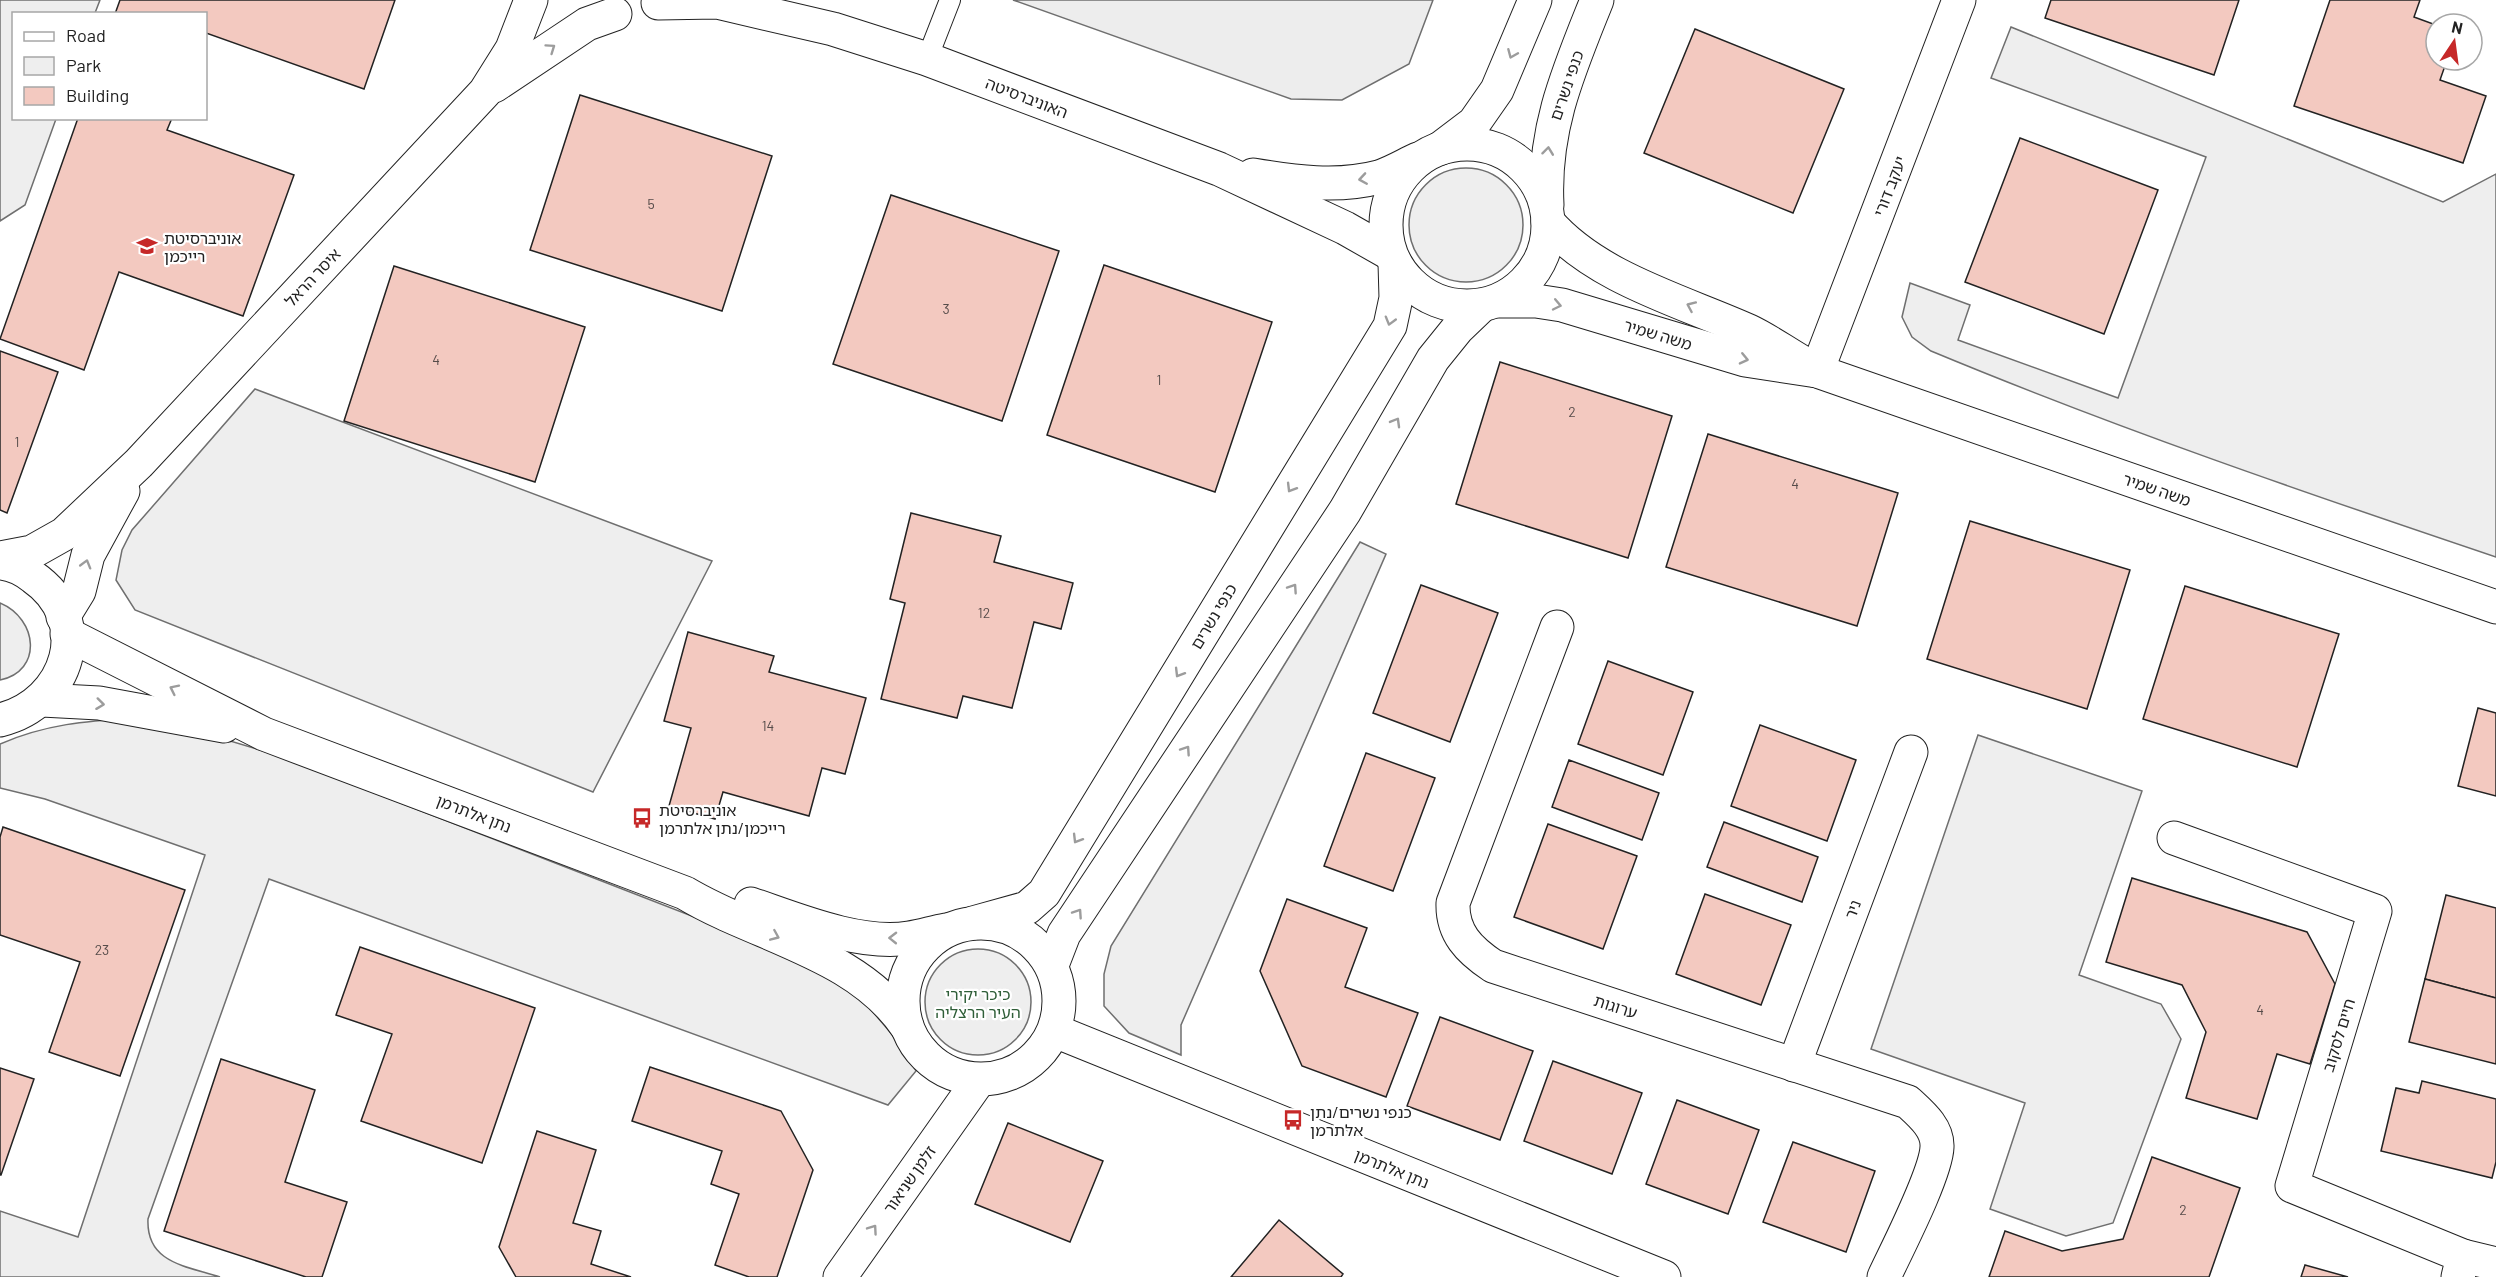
<svg xmlns="http://www.w3.org/2000/svg" width="2496" height="1277" viewBox="0 0 2496 1277" font-family="Barlow,'Noto Sans Hebrew',sans-serif">
<style>
.green{fill:#eee;stroke:#6f6f6f;stroke-width:1.5}
.parking{fill:#ededed;stroke:#6f6f6f;stroke-width:1.5}
.building{fill:#f3c9c0;stroke:#222;stroke-width:1.5}
.lines{fill:none;stroke-linecap:round;stroke-linejoin:round}
.service-casing{stroke:#222;stroke-width:22}
.minor-casing{stroke:#222;stroke-width:35}
.tertiary-casing{stroke:#222;stroke-width:35}
.service{stroke:#fff;stroke-width:20}
.minor{stroke:#fff;stroke-width:33}
.tertiary{stroke:#fff;stroke-width:33}
.oneway{stroke:#9c9c9c}
.labels{text-anchor:middle;dominant-baseline:central;stroke-width:4.5;stroke-linejoin:round;paint-order:stroke}
.number-label{font-size:14px;fill:#564c4a}
.street-label{font-size:16px;fill:#222;stroke:#fff}
.poi-label{font-size:16px;fill:#222;stroke:#fff;text-anchor:start}
.park-label{font-size:16px;fill:#2f5e38;stroke:#fff}
</style>
<rect width="100%" height="100%" fill="#fff"/>
<!-- green -->
<g class="green">
<path d="M0,0H100L95,13L14,14V118L56,119L25,205L0,221Z"/>
<path d="M2011,27L2443,202L2496,174V557C2306,493 2116,428 1931,351L1912,337L1902,317L1910,283L1970,305L1958,340L2118,398L2206,157L1991,78Z"/>
<circle cx="1466" cy="225" r="57"/>
<path d="M255,389L712,561L593,792L135,610L116,580L122,550L132,530Z"/>
<path d="M1360,542L1386,554L1181,1025V1055L1129,1033L1104,1006V974L1111,946Z"/>
<path d="M0,603C38,619 43,671 0,680Z"/>
<path d="M135,718L197,731L277,755L764,944L855,991L902,1046L916,1071L888,1105L269,879L148,1219C146,1263 186,1266 220,1277H0V1211L78,1237L205,855L45,799L0,788V744C46,724 86,721 135,718Z"/>
<path d="M1978,735L2142,791L2079,975L2161,1004L2181,1039L2113,1223L2066,1236L1990,1209L2025,1103L1871,1049Z"/>
<circle cx="978" cy="1002" r="53"/>
</g>
<!-- parking -->
<path class="parking" d="M1013,0H1433L1409,64L1342,100L1291,99Z"/>
<!-- building -->
<g class="building">
<path d="M120,0H395L364,89L206,33V14H115Z"/>
<path d="M2051,0H2239L2214,75L2045,18Z"/>
<path d="M2330,0H2420L2414,17L2436,25V60H2447L2440,80L2486,96L2463,163L2294,106Z"/>
<path d="M1695,29L1844,89L1793,213L1644,153Z"/>
<path d="M580,95L772,156L722,311L530,250Z"/>
<path d="M78,118H172L167,130L294,175L243,316L119,272L84,370L0,339Z"/>
<path d="M2020,138L2158,190L2104,334L1965,282Z"/>
<path d="M891,195L1059,251L1002,421L833,364Z"/>
<path d="M1104,265L1272,322L1215,492L1047,435Z"/>
<path d="M394,266L585,327L535,482L344,421Z"/>
<path d="M0,351L58,372L7,513L0,510Z"/>
<path d="M1500,362L1672,416L1628,558L1456,504Z"/>
<path d="M1708,434L1898,493L1857,626L1666,567Z"/>
<path d="M911,513L1001,536L994,562L1073,583L1061,629L1034,622L1012,708L963,696L957,718L881,699L905,603L890,599Z"/>
<path d="M1970,521L2130,570L2087,709L1927,659Z"/>
<path d="M1421,585L1498,613L1450,742L1373,713Z"/>
<path d="M2185,586L2339,634L2297,767L2143,719Z"/>
<path d="M688,632L774,656L769,672L866,698L845,774L822,768L809,816L723,792L715,819L669,806L691,728L664,721Z"/>
<path d="M1608,661L1693,692L1663,775L1578,744Z"/>
<path d="M2478,708L2496,713V796L2458,786Z"/>
<path d="M1760,725L1856,760L1827,841L1731,806Z"/>
<path d="M1366,753L1435,778L1393,891L1324,866Z"/>
<path d="M1569,760L1659,793L1642,840L1552,807Z"/>
<path d="M1724,822L1818,857L1802,902L1707,867Z"/>
<path d="M1548,824L1637,856L1603,949L1514,917Z"/>
<path d="M3,827L185,890L120,1076L49,1052L80,962L0,935V837Z"/>
<path d="M2132,878L2307,932L2335,984L2310,1064L2277,1054L2257,1119L2186,1098L2206,1032L2182,985L2106,962Z"/>
<path d="M1705,894L1791,925L1761,1005L1676,974Z"/>
<path d="M2446,895L2496,908V998L2425,979Z"/>
<path d="M1287,899L1367,928L1345,987L1418,1013L1386,1097L1302,1066L1260,971Z"/>
<path d="M360,947L535,1008L482,1163L361,1121L392,1034L336,1015Z"/>
<path d="M2425,979L2496,998V1064L2409,1042Z"/>
<path d="M1440,1017L1533,1051L1500,1140L1407,1106Z"/>
<path d="M221,1059L315,1090L285,1182L347,1202L322,1277H306L164,1231Z"/>
<path d="M1553,1061L1642,1093L1612,1174L1524,1141Z"/>
<path d="M650,1067L781,1111L813,1170L777,1277H749L715,1265L739,1194L711,1184L722,1151L632,1121Z"/>
<path d="M0,1068L34,1079L1,1175H0Z"/>
<path d="M2422,1081L2496,1099V1162L2492,1178L2381,1151L2396,1088L2419,1093Z"/>
<path d="M1677,1100L1759,1130L1728,1214L1646,1184Z"/>
<path d="M1008,1123L1103,1161L1070,1242L975,1204Z"/>
<path d="M537,1131L596,1150L573,1223L601,1231L591,1264L631,1277H516L499,1247Z"/>
<path d="M1793,1142L1875,1171L1846,1252L1763,1222Z"/>
<path d="M2152,1157L2240,1188L2209,1277H1989L2005,1231L2062,1251L2123,1239Z"/>
<path d="M1279,1220L1343,1274L1341,1277H1231Z"/>
<path d="M2305,1265L2348,1277H2301Z"/>
</g>
<g class="lines">
<!-- service casing -->
<g class="service-casing">
<path id="service" d="M927,59L950,0"/>
</g>
<!-- minor casing -->
<g class="minor-casing">
<g id="minor">
<path d="M658,3L717,2L833,29L927,59L1219,169L1345,228L1389,253"/>
<path d="M494,86L587,24L615,14"/>
<path d="M1253,175C1294,182 1338,188 1379,177C1392,173 1405,165 1418,159"/>
<path d="M1548,222C1596,278 1682,301 1749,331C1766,339 1783,351 1800,361"/>
<path d="M1499,301H1536L1562,305L1745,360L1817,371L2496,607"/>
<path d="M1817,371L1959,0"/>
<path d="M0,558L32,552L64,534L139,463L485,92L512,49L531,0"/>
<path d="M63,617L79,591L88,555L123,491"/>
<path d="M1557,627L1453,903C1452,933 1469,950 1493,966L1908,1102C1921,1114 1938,1128 1937,1147C1936,1174 1897,1249 1884,1277"/>
<path d="M2174,838L2375,911L2292,1186L2463,1256L2458,1277"/>
<path d="M1794,1065L1911,752"/>
<path d="M2463,1256L2496,1264"/>
</g>
</g>
<!-- tertiary casing -->
<g class="tertiary-casing">
<g id="tertiary">
<circle cx="1467" cy="225" r="81"/>
<path d="M1441,148L1474,123L1497,90L1535,0"/>
<path d="M1547,205C1543,128 1569,70 1597,0"/>
<path d="M0,563C12,564 24,570 33,577C95,620 69,703 0,720"/>
<path d="M67,634L264,734L685,893C758,937 858,953 907,1027"/>
<path d="M42,700L99,703L224,726"/>
<path d="M751,904C798,920 860,946 909,938C922,936 934,932 946,930"/>
<circle cx="981" cy="1001" r="78"/>
<path d="M973,923L1027,908L1044,893L1390,326L1396,298L1395,263"/>
<path d="M1052,965L1064,934L1345,511L1433,359L1458,328L1482,305"/>
<path d="M1055,1031L1664,1277"/>
<path d="M840,1277L979,1080"/>
</g>
</g>
<!-- service -->
<use href="#service" class="service"/>
<!-- minor -->
<use href="#minor" class="minor"/>
<!-- tertiary -->
<use href="#tertiary" class="tertiary"/>
</g>
<!-- one-way arrows -->
<defs><path id="oneway-chevron" d="M-2-3.5L2.5 0L-2 3.5" fill="none" stroke-width="1.6" stroke-linecap="round" stroke-linejoin="round" transform="scale(1.5)"/></defs>
<g class="oneway">
<use href="#oneway-chevron" transform="translate(551 48) rotate(-35)"/>
<use href="#oneway-chevron" transform="translate(1512 54) rotate(113)"/>
<use href="#oneway-chevron" transform="translate(1548 151) rotate(-83)"/>
<use href="#oneway-chevron" transform="translate(1363 179) rotate(171)"/>
<use href="#oneway-chevron" transform="translate(1557 305) rotate(12)"/>
<use href="#oneway-chevron" transform="translate(1691 306) rotate(-156)"/>
<use href="#oneway-chevron" transform="translate(1390 321) rotate(106)"/>
<use href="#oneway-chevron" transform="translate(1744 359) rotate(13)"/>
<use href="#oneway-chevron" transform="translate(1396 422) rotate(-60)"/>
<use href="#oneway-chevron" transform="translate(1291 488) rotate(121)"/>
<use href="#oneway-chevron" transform="translate(86 564) rotate(-74)"/>
<use href="#oneway-chevron" transform="translate(1293 588) rotate(-56)"/>
<use href="#oneway-chevron" transform="translate(1179 673) rotate(121)"/>
<use href="#oneway-chevron" transform="translate(174 689) rotate(-154)"/>
<use href="#oneway-chevron" transform="translate(100 704) rotate(7)"/>
<use href="#oneway-chevron" transform="translate(1186 750) rotate(-56)"/>
<use href="#oneway-chevron" transform="translate(1077 839) rotate(121)"/>
<use href="#oneway-chevron" transform="translate(1078 913) rotate(-56)"/>
<use href="#oneway-chevron" transform="translate(775 936) rotate(23)"/>
<use href="#oneway-chevron" transform="translate(893 938) rotate(-179)"/>
<use href="#oneway-chevron" transform="translate(873 1229) rotate(-55)"/>
</g>
<!-- icons -->
<defs>
<g id="university-bare" transform="scale(1.62)"><path d="M0-5L7-2L0 1L-7-2ZM-4 1L0 2.5L4 1V4Q0 6-4 4Z" fill="#c62828" stroke="#fff" stroke-width="2.5" paint-order="stroke"/></g>
<g id="bus-bare" transform="scale(1.62)"><path d="M-5-6H5V4H4V6H2V4H-2V6H-4V4H-5ZM-3.5-4V0h7V-4ZM-3.5 1.2v1.5H-2V1.2ZM2 1.2v1.5H3.5V1.2Z" fill="#c62828" stroke="#fff" stroke-width="2.5" paint-order="stroke"/></g>
</defs>
<g fill-rule="evenodd">
<use href="#university-bare" x="147" y="246"/>
<use href="#bus-bare" x="642" y="818"/>
<use href="#bus-bare" x="1293" y="1120"/>
</g>
<g class="labels">
<!-- number labels -->
<g class="number-label">
<text x="651" y="203">5</text>
<text x="946" y="308">3</text>
<text x="436" y="359">4</text>
<text x="1159" y="379">1</text>
<text x="1572" y="411">2</text>
<text x="17" y="441">1</text>
<text x="1795" y="483">4</text>
<text x="984" y="612">12</text>
<text x="768" y="725">14</text>
<text x="102" y="949">23</text>
<text x="2260" y="1009">4</text>
<text x="2183" y="1209">2</text>
</g>
<!-- street labels -->
<g class="street-label">
<text transform="translate(1566 85) rotate(-71)">כנפי נשרים</text>
<text transform="translate(1027 97) rotate(21)">האוניברסיטה</text>
<text transform="translate(1889 186) rotate(-69)">יעקב דורי</text>
<text transform="translate(312 277) rotate(-47)">איסר הראל</text>
<text transform="translate(1658 334) rotate(17)">משה שמיר</text>
<text transform="translate(2157 489) rotate(19)">משה שמיר</text>
<text transform="translate(1213 616) rotate(-59)">כנפי נשרים</text>
<text transform="translate(474 813) rotate(21)">נתן אלתרמן</text>
<text transform="translate(1852 909) rotate(-70)">ניר</text>
<text transform="translate(1616 1006) rotate(18)">ערוגות</text>
<text transform="translate(2338 1035) rotate(-73)">חיים לסקוב</text>
<text transform="translate(1392 1168) rotate(22)">נתן אלתרמן</text>
<text transform="translate(909 1179) rotate(-55)">זלמן שניאור</text>
</g>
<!-- poi labels -->
<g class="poi-label">
<text x="164" y="237">אוניברסיטת<tspan x="164" dy="18">רייכמן</tspan></text>
<text x="659" y="809">אוניברסיטת<tspan x="659" dy="18">רייכמן/נתן אלתרמן</tspan></text>
<text x="1310" y="1111">כנפי נשרים/נתן<tspan x="1310" dy="18">אלתרמן</tspan></text>
</g>
<!-- park labels -->
<g class="park-label">
<text x="978" y="993">כיכר יקירי<tspan x="978" dy="18">העיר הרצליה</tspan></text>
</g>
</g>
<!-- legend -->
<rect x="12" y="12" width="195" height="108" fill="#ffffff" stroke="#a7a7a7" stroke-width="1.5"/>
<rect x="24" y="32" width="30" height="9" fill="#ffffff" stroke="#a7a7a7" stroke-width="1.5"/>
<text x="66" y="42" font-size="18" fill="#222222">Road</text>
<rect x="24" y="57" width="30" height="18" fill="#eeeeee" stroke="#a7a7a7" stroke-width="1.5"/>
<text x="66" y="72" font-size="18" fill="#222222">Park</text>
<rect x="24" y="87" width="30" height="18" fill="#f3c9c0" stroke="#a7a7a7" stroke-width="1.5"/>
<text x="66" y="102" font-size="18" fill="#222222">Building</text>
<!-- north arrow -->
<g transform="translate(2454 42) rotate(13)"><circle r="28" fill="#ffffff" stroke="#a7a7a7" stroke-width="1.5"/>
<path d="M0-4.5L10 22L0 15L-10 22Z" fill="#c62828"/>
<text y="-9" font-size="16" font-weight="bold" text-anchor="middle" fill="#222222">N</text>
</g>
</svg>
